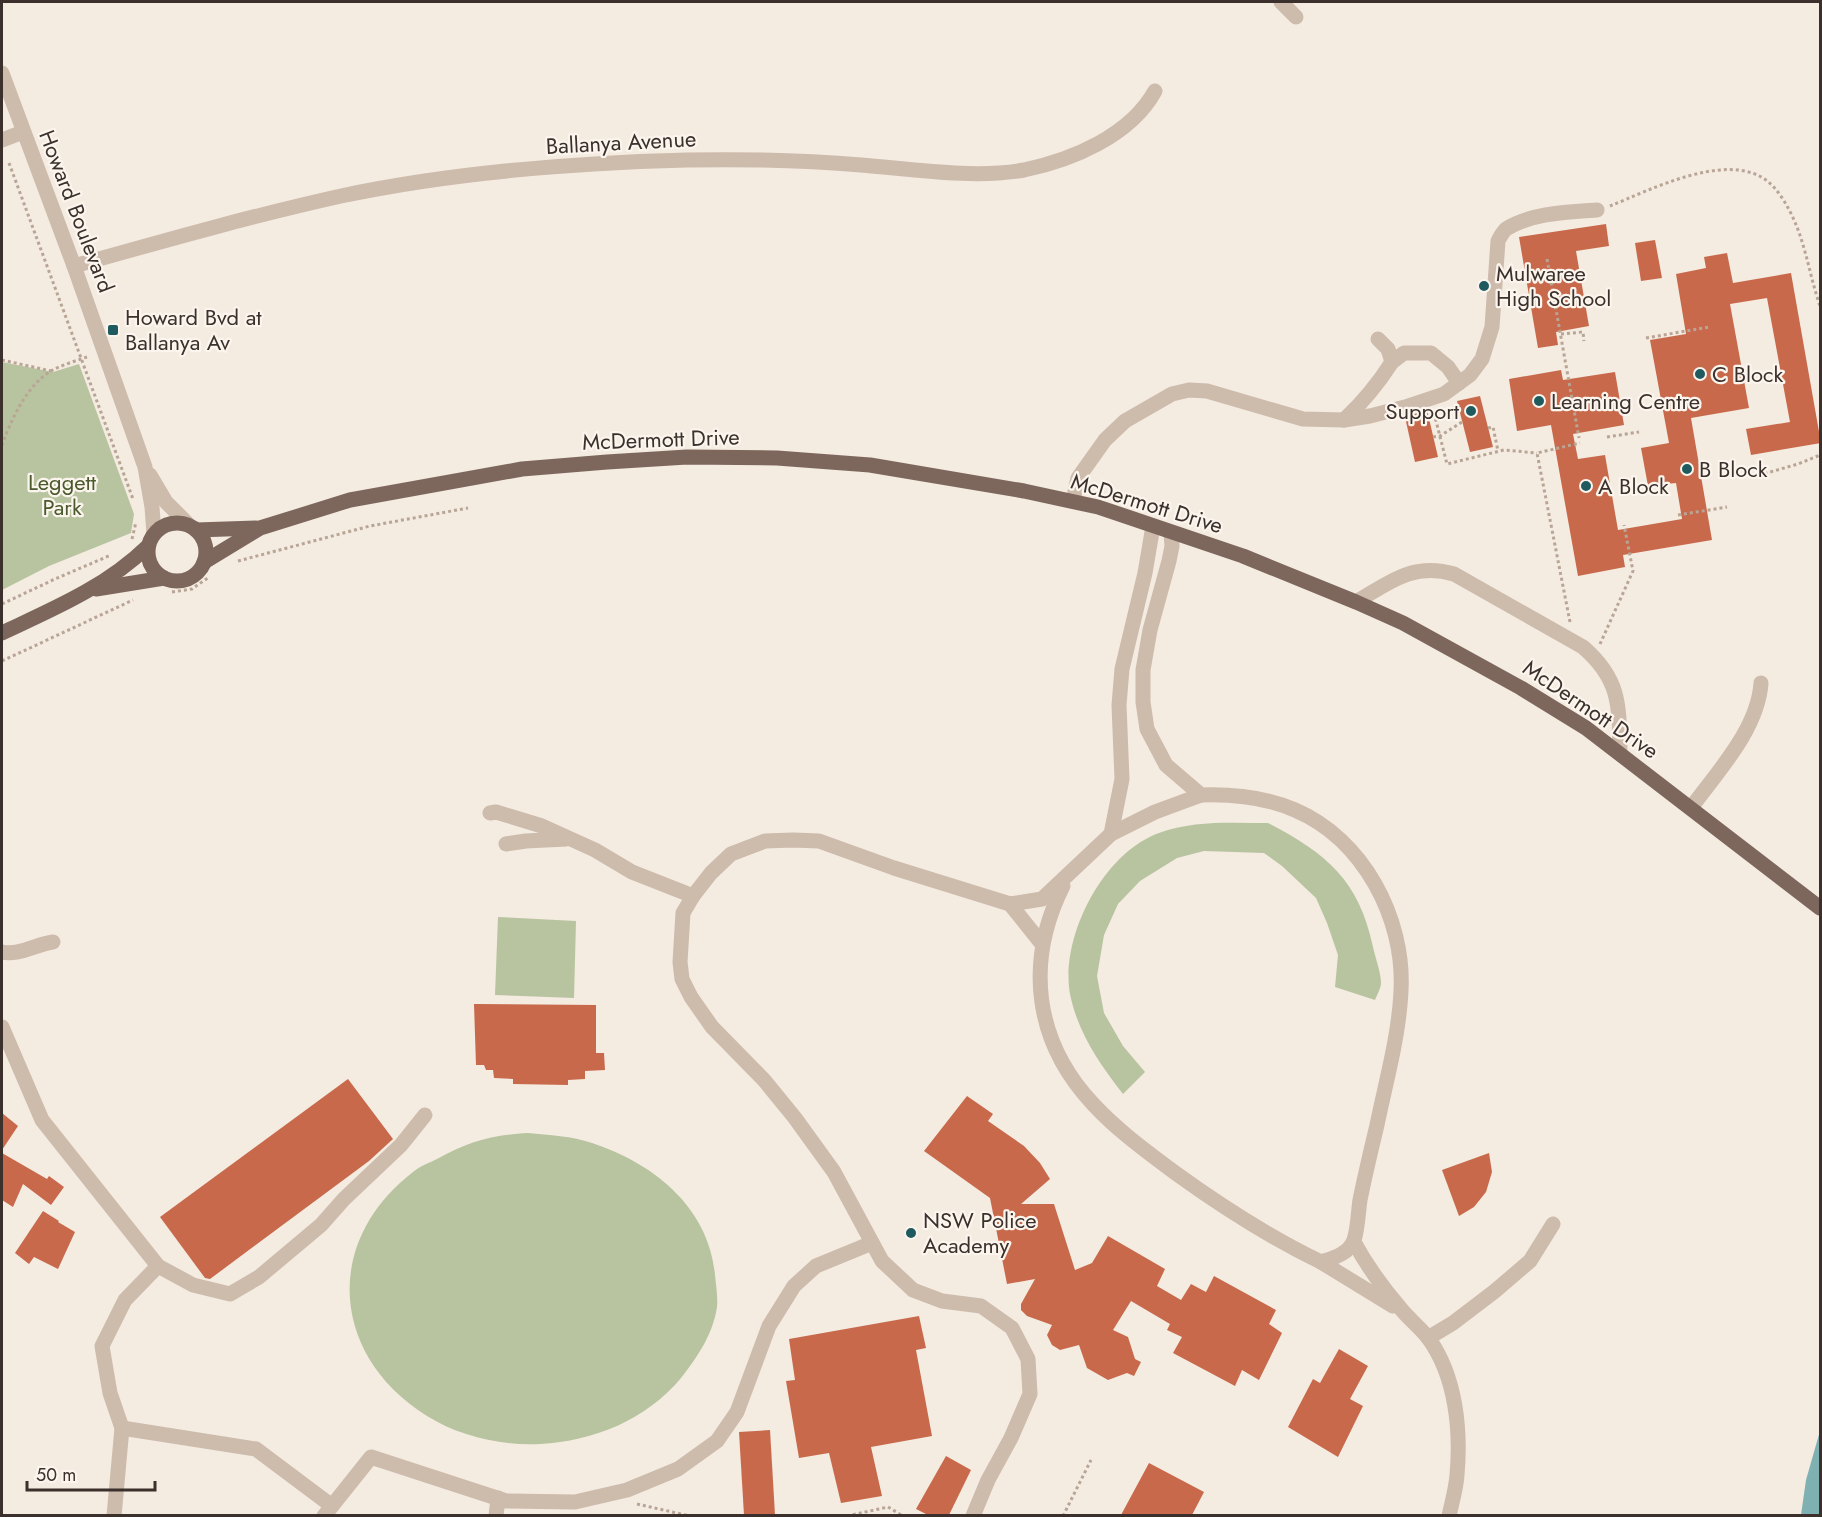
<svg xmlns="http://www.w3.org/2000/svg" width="1822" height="1517" viewBox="0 0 1822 1517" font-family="Jost,sans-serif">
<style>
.green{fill:#b8c4a0}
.water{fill:#7fb0b2}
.building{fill:#c8694b}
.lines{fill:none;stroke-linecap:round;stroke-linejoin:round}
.path{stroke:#b9a596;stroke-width:3;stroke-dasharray:3 3;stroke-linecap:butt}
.minor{stroke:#cdbbac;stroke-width:15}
.major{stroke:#7d675c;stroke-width:15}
.poi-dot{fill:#1f5a5e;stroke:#fbf5ee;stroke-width:2}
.labels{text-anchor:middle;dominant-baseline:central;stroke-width:4.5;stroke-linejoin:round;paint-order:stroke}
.street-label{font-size:22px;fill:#3b302b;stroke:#fbf5ee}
.poi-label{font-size:22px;fill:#3b302b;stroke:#fbf5ee;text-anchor:start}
.park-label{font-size:22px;fill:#4a5a2e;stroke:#fbf5ee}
</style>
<rect width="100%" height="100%" fill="#f4ebe1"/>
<!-- green -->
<g class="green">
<path d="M2,362L53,372L79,364L134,514L131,533L49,566L2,590Z"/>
<path d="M1268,823C1326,853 1359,880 1373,947C1375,957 1381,972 1381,983C1381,988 1377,995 1375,1000L1335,987L1338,955L1327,923L1316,898L1282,866L1264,853L1204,851L1177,858L1140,881L1118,904L1104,935L1097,976L1104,1013L1123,1046L1145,1072L1123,1094C1099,1063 1078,1033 1070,994C1060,937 1103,853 1159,833C1193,820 1232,823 1268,823Z"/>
<path d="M498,917L576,921L574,998L495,995Z"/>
<path d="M528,1133C549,1135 572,1136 592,1143C653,1163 709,1207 715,1275C716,1285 718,1298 717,1307C713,1334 697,1358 681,1378C646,1420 594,1441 540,1444C501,1446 459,1436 427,1416C331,1356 322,1242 413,1172C420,1166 429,1163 437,1159C470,1141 491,1135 528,1133Z"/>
</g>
<!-- water -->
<path class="water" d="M1820,1431V1515H1801L1806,1480Z"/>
<!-- building -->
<g class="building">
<path d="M1606,224L1609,246L1576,251L1589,326L1556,332L1558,345L1538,348L1519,237Z"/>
<path d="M1655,240L1662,278L1641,281L1635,243Z"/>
<path d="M1727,253L1733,283L1791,273L1821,443L1751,455L1746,429L1790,422L1767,298L1730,304L1749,408L1691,418L1712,540L1623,555L1625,567L1578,576L1551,425L1517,431L1509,379L1561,370L1563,380L1615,372L1624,425L1573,434L1578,459L1605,455L1618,530L1682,519L1676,483L1648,486L1641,448L1669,443L1650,340L1686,334L1676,274L1706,268L1704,257Z"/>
<path d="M1480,396L1493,447L1470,452L1457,401Z"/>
<path d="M1427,410L1438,457L1415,462L1405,417Z"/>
<path d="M474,1004L596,1005V1053H604L605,1070L585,1071V1079L568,1080V1085L513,1084V1079L494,1078L493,1070H486L484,1065H476Z"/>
<path d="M348,1079L393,1139L369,1161L210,1279L205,1278L160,1217Z"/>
<path d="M967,1096L993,1114L988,1121L1024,1146L1040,1163L1050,1179L1021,1204H1054L1075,1270L1092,1263L1108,1236L1165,1269L1157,1286L1181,1300L1191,1284L1206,1292L1214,1276L1276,1310L1269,1324L1282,1333L1259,1380L1242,1370L1235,1386L1173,1353L1182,1337L1167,1330L1170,1324L1131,1301L1113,1330L1128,1337L1135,1359L1141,1362L1134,1376L1127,1373L1108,1380L1087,1368L1079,1345L1060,1350L1052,1345L1047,1335L1052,1325L1027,1316L1021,1310V1304L1035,1279L1007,1284L990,1198L924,1151Z"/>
<path d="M2,1113L18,1126L2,1150Z"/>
<path d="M2,1153L47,1179L49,1176L64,1187L51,1205L23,1184L13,1207L2,1200Z"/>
<path d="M1489,1153L1492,1172L1486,1192L1474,1207L1459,1216L1442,1170Z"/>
<path d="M43,1211L59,1221L58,1222L75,1232L58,1269L34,1257L29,1264L15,1253Z"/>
<path d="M919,1316L926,1348L916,1350L932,1436L871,1447L882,1496L841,1503L829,1453L799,1458L786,1381L795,1380L789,1339Z"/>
<path d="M1339,1349L1368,1366L1350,1399L1363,1406L1338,1457L1288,1427L1313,1379L1320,1383Z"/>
<path d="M770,1430L775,1515H744L739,1432Z"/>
<path d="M946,1456L971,1470L949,1515H928L916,1509Z"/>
<path d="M1149,1463L1204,1492L1192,1515H1121Z"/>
</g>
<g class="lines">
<!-- path -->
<g class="path">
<path d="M9,163L133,499"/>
<path d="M1610,206C1650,190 1722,153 1763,178C1779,188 1790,210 1797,227C1807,253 1811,280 1820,306"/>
<path d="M1547,259L1579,438"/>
<path d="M1561,334L1583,332L1584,341"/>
<path d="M1646,338L1709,327"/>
<path d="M2,360L51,371"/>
<path d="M1434,413L1447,464L1504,450L1537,453"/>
<path d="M1488,428L1493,427L1498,451"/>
<path d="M1433,437L1440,436L1462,422"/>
<path d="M1607,437L1639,432"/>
<path d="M2,445C11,420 27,385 51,371C62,365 75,361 87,357"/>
<path d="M1753,477L1798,464L1820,455"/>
<path d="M1678,515L1727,507"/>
<path d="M132,539L136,522"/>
<path d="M238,561L370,526L468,508"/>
<path d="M172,592L192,589L209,577"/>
<path d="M2,604L55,579L111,555"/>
<path d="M1570,622L1537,453L1580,443"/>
<path d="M1600,644L1633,571L1624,525"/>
<path d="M2,661L133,600"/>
<path d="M637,1504L690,1516"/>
<path d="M847,1516L888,1507L903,1516"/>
<path d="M1063,1516L1091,1460"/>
</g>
<!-- minor -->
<g class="minor">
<path d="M1281,2L1296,17"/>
<path d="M2,73L74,266L145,467L152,507L154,534"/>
<path d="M2,140L23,132"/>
<path d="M74,266C163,241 251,216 341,196C454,172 572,163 687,160C745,159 803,160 861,165C911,169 975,179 1024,170C1072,160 1130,136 1155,91"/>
<path d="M1392,362L1404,353H1431L1448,367L1459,383"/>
<path d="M1344,420C1363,402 1378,384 1392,362L1388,349L1378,339"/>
<path d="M150,475L166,502L189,525"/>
<path d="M1073,501L1078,478L1105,440L1125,421L1172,394L1189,390L1207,391L1303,419L1344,420L1370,416L1405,407L1444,394L1470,375L1482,359L1492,327L1498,241C1500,237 1503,232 1506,229C1531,213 1568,212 1597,210"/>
<path d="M1356,602C1390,582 1413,562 1454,574L1583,647C1621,680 1619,706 1620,753"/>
<path d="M1691,808C1718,771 1758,729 1761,683"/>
<path d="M490,813L496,812L542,826L595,850L632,872L693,896"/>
<path d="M1111,834L1155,812L1201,795"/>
<path d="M506,844L526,841L566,839"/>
<path d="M1063,886C1025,962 1034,1041 1093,1104C1117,1130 1146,1151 1174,1172C1221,1206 1269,1237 1321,1262C1333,1258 1349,1254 1354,1240C1358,1228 1358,1213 1360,1200C1365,1175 1371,1150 1377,1125C1386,1081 1399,1036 1401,991C1405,918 1363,839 1295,810C1265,797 1233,794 1201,795L1166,765L1147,729L1143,702V670L1150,630L1169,561L1172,546L1171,533"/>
<path d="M1010,904L1042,944"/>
<path d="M2,952C18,956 37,944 53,942"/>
<path d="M2,1027L42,1120L158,1266"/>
<path d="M1354,1242C1367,1266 1383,1288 1401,1309C1409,1319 1421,1328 1429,1339C1456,1377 1461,1430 1457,1475C1456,1489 1452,1502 1449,1516"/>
<path d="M1321,1262L1393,1306"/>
<path d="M1428,1338L1453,1323L1495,1291L1530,1261L1553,1224"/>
<path d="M122,1428L256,1449L332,1506"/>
<path d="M114,1516L122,1428L110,1393L102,1346L125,1300L158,1266L193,1285L230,1294L259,1277L321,1225L344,1199L401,1145L425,1115"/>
<path d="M324,1516L371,1457L506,1501L575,1502L627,1490L678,1469L717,1441L737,1412L769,1326L794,1286L816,1266L872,1243"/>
<path d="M496,1516L498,1498"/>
<path d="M973,1516L988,1480L1011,1438L1030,1394L1028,1359L1012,1328L981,1306L942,1301L913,1290L882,1261L834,1172L795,1118L764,1080L712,1027L691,997L682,979L680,962L683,913L693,896L711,873L731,854L765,841L793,840L819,841L894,868L1010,904L1042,899L1111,834L1122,779L1119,705L1122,669L1145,573L1153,526"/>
</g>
<!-- major -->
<g class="major">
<circle cx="177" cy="552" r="29"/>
<path d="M196,530L256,528"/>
<path d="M204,562L260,528L350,500L522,469L607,462L687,457L777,458L870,465L1024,491L1098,507L1243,556L1356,602L1403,623L1521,688L1586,728L1820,908"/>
<path d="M96,589L164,578"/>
<path d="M2,633C53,609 106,587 148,546"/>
</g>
</g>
<!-- markers -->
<g class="poi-dot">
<circle cx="1484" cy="286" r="6"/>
<rect x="107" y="324" width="12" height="12" rx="3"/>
<circle cx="1700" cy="374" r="6"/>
<circle cx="1539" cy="401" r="6"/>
<circle cx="1471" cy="411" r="6"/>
<circle cx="1687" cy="469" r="6"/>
<circle cx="1586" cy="486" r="6"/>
<circle cx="911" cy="1233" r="6"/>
</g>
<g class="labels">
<!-- street labels -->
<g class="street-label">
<text transform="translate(621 142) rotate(-3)">Ballanya Avenue</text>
<text transform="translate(77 211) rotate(69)">Howard Boulevard</text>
<text transform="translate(661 439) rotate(-2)">McDermott Drive</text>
<text transform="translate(1147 503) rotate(17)">McDermott Drive</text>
<text transform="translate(1591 709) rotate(34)">McDermott Drive</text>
</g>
<!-- poi labels -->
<g class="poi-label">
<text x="1496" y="273">Mulwaree<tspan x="1496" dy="25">High School</tspan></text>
<text x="125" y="317">Howard Bvd at<tspan x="125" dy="25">Ballanya Av</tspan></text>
<text x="1712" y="374">C Block</text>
<text x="1551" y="401">Learning Centre</text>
<text x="1459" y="411" text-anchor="end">Support</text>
<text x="1699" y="469">B Block</text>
<text x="1598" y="486">A Block</text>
<text x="923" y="1220">NSW Police<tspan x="923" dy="25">Academy</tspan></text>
</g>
<!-- park labels -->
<g class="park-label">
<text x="62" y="482">Leggett<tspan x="62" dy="25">Park</tspan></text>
</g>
</g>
<!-- border -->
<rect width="1822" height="1517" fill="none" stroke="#3b302b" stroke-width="6"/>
<!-- scale -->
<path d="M27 1481v9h128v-9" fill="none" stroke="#3b302b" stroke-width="3"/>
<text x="36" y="1481" font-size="18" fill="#3b302b" stroke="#fbf5ee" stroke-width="4.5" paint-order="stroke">50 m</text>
</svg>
